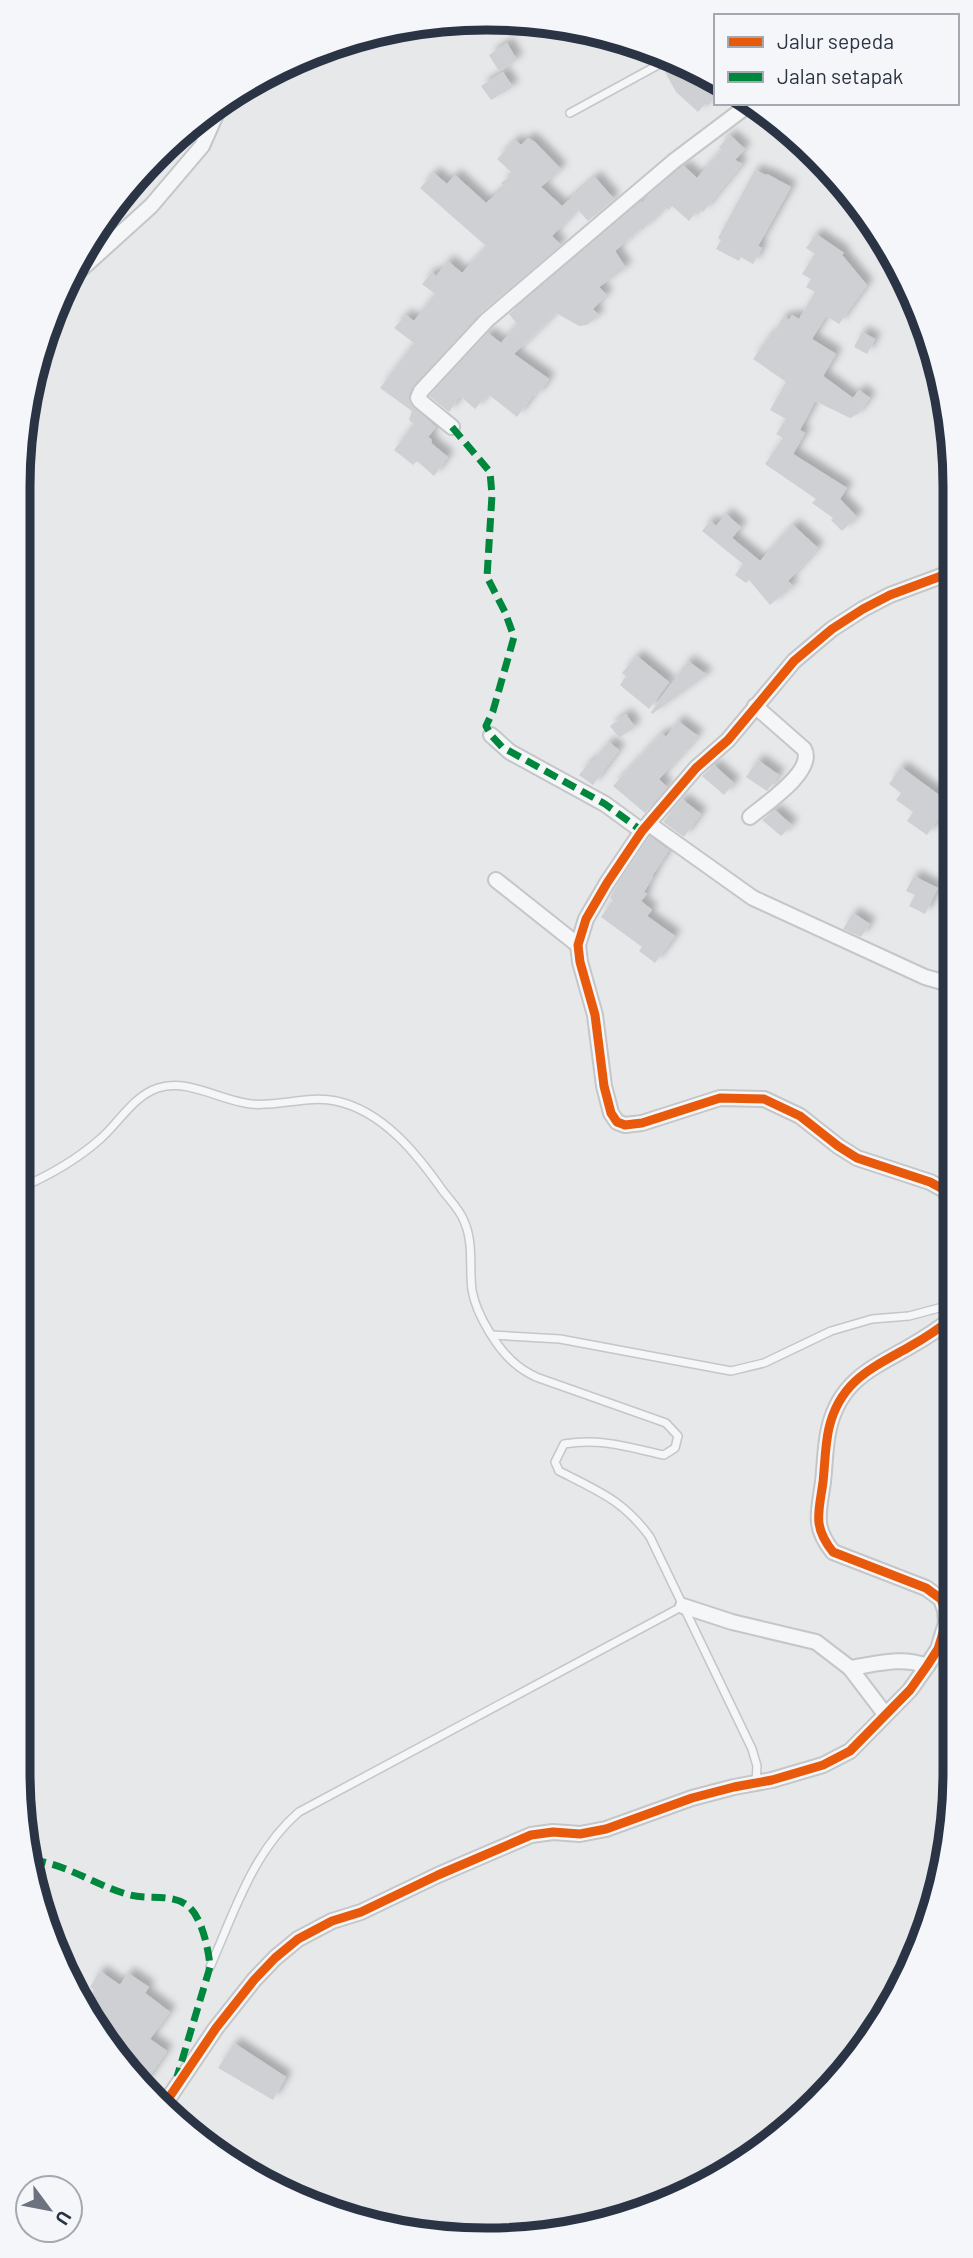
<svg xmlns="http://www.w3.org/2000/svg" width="973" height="2258" viewBox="0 0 973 2258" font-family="Barlow,sans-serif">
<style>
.building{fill:#ced0d3;filter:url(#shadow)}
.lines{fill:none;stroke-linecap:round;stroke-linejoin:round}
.service-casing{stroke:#c4c6c8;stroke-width:10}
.minor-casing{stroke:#c4c6c8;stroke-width:18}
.service{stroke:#f5f6f7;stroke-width:7}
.minor{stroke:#f5f6f7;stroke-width:14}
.quiet{stroke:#00873e;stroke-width:7;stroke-dasharray:14 7;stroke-linecap:butt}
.cycleway-casing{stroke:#f4f6f9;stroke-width:13}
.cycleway{stroke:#e8590c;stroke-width:9}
.rim{fill:none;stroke:#2b3445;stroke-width:9}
</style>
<defs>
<filter id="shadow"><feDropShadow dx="6" dy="-6" stdDeviation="3.5" flood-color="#0004"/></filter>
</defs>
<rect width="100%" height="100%" fill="#e6e8ea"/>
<!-- building -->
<g class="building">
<path d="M507,43L517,60L499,71L489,55Z"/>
<path d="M678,64L689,70L693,77L716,95L708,106L705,104L698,112L676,92L665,72Z"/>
<path d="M503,72L513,87L491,100L481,86Z"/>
<path d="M730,135L745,149L735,160L742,164L703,212L699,208L689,221L672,206L669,210L665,207L642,230L641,228L615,251L626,268L599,287L607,295L593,309L599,315L587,325L579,326L556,313L514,354L549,379L537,396L534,394L517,417L488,394L475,409L460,396L449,412L429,396L488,333L501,343L517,324L509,314L641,202L643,203L652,192L680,169L684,166L697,178L722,150L719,147Z"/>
<path d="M528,138L535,142L561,169L541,187L562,206L595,177L614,199L588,221L577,209L552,236L561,245L472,320L473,321L414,385L409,395L410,403L436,427L428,437L432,440L431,443L448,457L434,476L417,461L413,465L394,450L414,424L409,420L412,411L380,388L414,343L394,328L406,315L414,321L435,294L422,284L432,272L436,276L448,261L462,273L487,247L420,188L434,173L447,184L455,175L486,203L505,187L501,183L513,174L497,159L515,140L521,145Z"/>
<path d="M755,170L766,175L767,174L791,187L758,246L762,248L753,264L741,257L739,261L716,249L721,240L718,238Z"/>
<path d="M816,234L844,253L842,255L867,285L839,324L826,316L812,339L836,354L823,376L853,398L859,390L870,398L858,414L850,418L815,401L800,430L805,433L793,454L847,488L840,499L857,517L842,531L831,520L833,518L812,503L816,499L765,464L783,438L776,434L786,419L770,410L786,382L753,359L770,335L772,336L784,316L789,320L792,315L799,319L815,292L806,287L811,279L802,274L815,254L806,248Z"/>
<path d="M862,332L875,339L867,354L854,347Z"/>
<path d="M726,514L741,527L732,538L760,561L793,525L818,548L788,581L793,586L770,605L749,580L746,583L735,575L743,564L702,531L710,521L716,526Z"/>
<path d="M637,656L669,682L649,709L620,685L626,676L622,673Z"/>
<path d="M688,661L707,675L652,714L651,712Z"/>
<path d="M626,714L635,727L619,738L610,726Z"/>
<path d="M678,721L698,736L659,779L667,787L645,813L613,786L662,733L666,737Z"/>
<path d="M609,742L619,750L593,785L579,775L590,762L592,763Z"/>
<path d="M758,760L779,775L767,791L746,777Z"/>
<path d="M714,765L734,783L724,795L702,776Z"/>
<path d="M901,767L950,803L927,835L907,821L913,812L896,800L901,793L889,784Z"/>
<path d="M682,799L701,814L684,837L663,822Z"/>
<path d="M775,810L792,825L781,836L762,820Z"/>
<path d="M650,836L669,850L652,876L653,877L644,892L647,894L641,901L652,910L647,916L675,936L655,963L639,951L642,947L601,917L613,900L610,898L615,888Z"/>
<path d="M914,876L938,888L925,914L909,906L915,895L906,891Z"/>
<path d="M853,913L870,924L861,937L843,929Z"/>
<path d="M100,1971L120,1985L128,1973L149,1987L145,1993L170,2012L150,2039L167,2051L142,2087L134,2080L83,2010L94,1990L90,1987Z"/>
<path d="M234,2043L286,2077L273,2100L218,2068Z"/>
</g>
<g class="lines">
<!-- service casing -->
<g class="service-casing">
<g id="service">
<path d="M570,113L669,59"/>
<path d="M18,1189C46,1177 75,1161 99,1140C118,1124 133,1096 158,1088C188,1078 221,1101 251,1104C279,1107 308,1095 336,1101C383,1111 417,1154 443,1191C450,1200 460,1210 464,1221C474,1243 469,1267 472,1290C476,1314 498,1351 518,1366C523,1370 530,1374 536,1377L666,1423L678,1436L675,1448L664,1455C627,1447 602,1438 564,1444L555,1462L559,1471C598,1491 623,1500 650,1537L752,1749L757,1766L756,1783"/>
<path d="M492,1335L560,1339L731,1371L764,1363L831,1331L872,1319L909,1316L954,1304"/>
<path d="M210,1967C234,1913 253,1851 299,1812L683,1606"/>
</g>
</g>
<!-- minor casing -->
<g class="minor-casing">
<g id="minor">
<path d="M67,282L151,206L202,146L222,101"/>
<path d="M452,427L420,401L418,398L421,391L487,320L674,161L751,103"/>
<path d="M952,572L890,595L863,609L832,629L794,661L728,740L696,768L642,831L607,883L586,919L578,945L580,962L595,1015L604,1086L611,1113L617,1122L625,1125L642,1123L720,1098L764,1099L800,1116L838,1146L857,1158L930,1182L954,1195"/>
<path d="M491,735L510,752L605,804L642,831"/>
<path d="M750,817C765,804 816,771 804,749L755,706"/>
<path d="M649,824L753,898L925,977L953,985"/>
<path d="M496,880L578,945"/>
<path d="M683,1606L732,1622L816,1642L850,1668L885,1714"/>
<path d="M850,1668C877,1664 901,1656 927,1666"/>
<path d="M164,2105L216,2028L254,1980L275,1958L298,1939L332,1921L361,1912L438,1875L531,1835L553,1832L580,1834L606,1829L692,1798L734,1787L772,1780L823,1765L850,1751L910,1690L927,1666L938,1649L946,1623L945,1610L941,1599L926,1588L833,1552C812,1526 819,1512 823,1482C825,1464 825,1445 829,1428C840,1381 872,1368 909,1347C925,1338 940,1328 954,1317"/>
</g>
</g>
<!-- service -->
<use href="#service" class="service"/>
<!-- minor -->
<use href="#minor" class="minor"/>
<!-- quiet -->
<g class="quiet">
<path d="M452,427L490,472L492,495L487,577L505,612L514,637L493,711L486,726L491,735L502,747L605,804L642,831"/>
<path d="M32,1860C67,1864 96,1886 130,1895C149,1900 172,1893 188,1906C202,1917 209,1951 210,1967L177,2077"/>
</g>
<!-- cycleway casing -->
<g class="cycleway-casing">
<g id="cycleway">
<path d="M952,572L890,595L863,609L832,629L794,661L728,740L696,768L642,831L607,883L586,919L578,945L580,962L595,1015L604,1086L611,1113L617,1122L625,1125L642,1123L720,1098L764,1099L800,1116L838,1146L857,1158L930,1182L954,1195"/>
<path d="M164,2105L216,2028L254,1980L275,1958L298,1939L332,1921L361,1912L438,1875L531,1835L553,1832L580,1834L606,1829L692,1798L734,1787L772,1780L823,1765L850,1751L910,1690L927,1666L938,1649L946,1623L945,1610L941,1599L926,1588L833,1552C812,1526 819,1512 823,1482C825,1464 825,1445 829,1428C840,1381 872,1368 909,1347C925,1338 940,1328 954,1317"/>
</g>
</g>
<!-- cycleway -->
<use href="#cycleway" class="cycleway"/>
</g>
<!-- crop -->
<path d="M0 0H973V2258H0ZM486 30H487A456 456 0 0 1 943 486V1772A456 456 0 0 1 487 2228H486A456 456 0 0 1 30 1772V486A456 456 0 0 1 486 30Z" fill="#f4f6f9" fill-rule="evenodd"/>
<path class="rim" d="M486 30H487A456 456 0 0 1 943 486V1772A456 456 0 0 1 487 2228H486A456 456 0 0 1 30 1772V486A456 456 0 0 1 486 30Z"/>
<!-- legend -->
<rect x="714" y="14" width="245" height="91" fill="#f4f6f9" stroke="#a4a8b1" stroke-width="2"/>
<rect x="728" y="37" width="35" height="10" fill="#e8590c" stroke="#a4a8b1" stroke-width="2"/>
<text x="777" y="49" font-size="21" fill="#2b3445">Jalur sepeda</text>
<rect x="728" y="72" width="35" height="10" fill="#00873e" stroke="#a4a8b1" stroke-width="2"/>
<text x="777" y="84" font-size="21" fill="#2b3445">Jalan setapak</text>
<!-- north arrow -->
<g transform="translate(49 2209) rotate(122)"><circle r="33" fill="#f4f6f9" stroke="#a4a8b1" stroke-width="2"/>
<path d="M0-5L12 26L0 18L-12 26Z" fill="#6c737f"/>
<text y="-10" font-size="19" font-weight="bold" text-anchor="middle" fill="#2b3445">U</text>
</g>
</svg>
